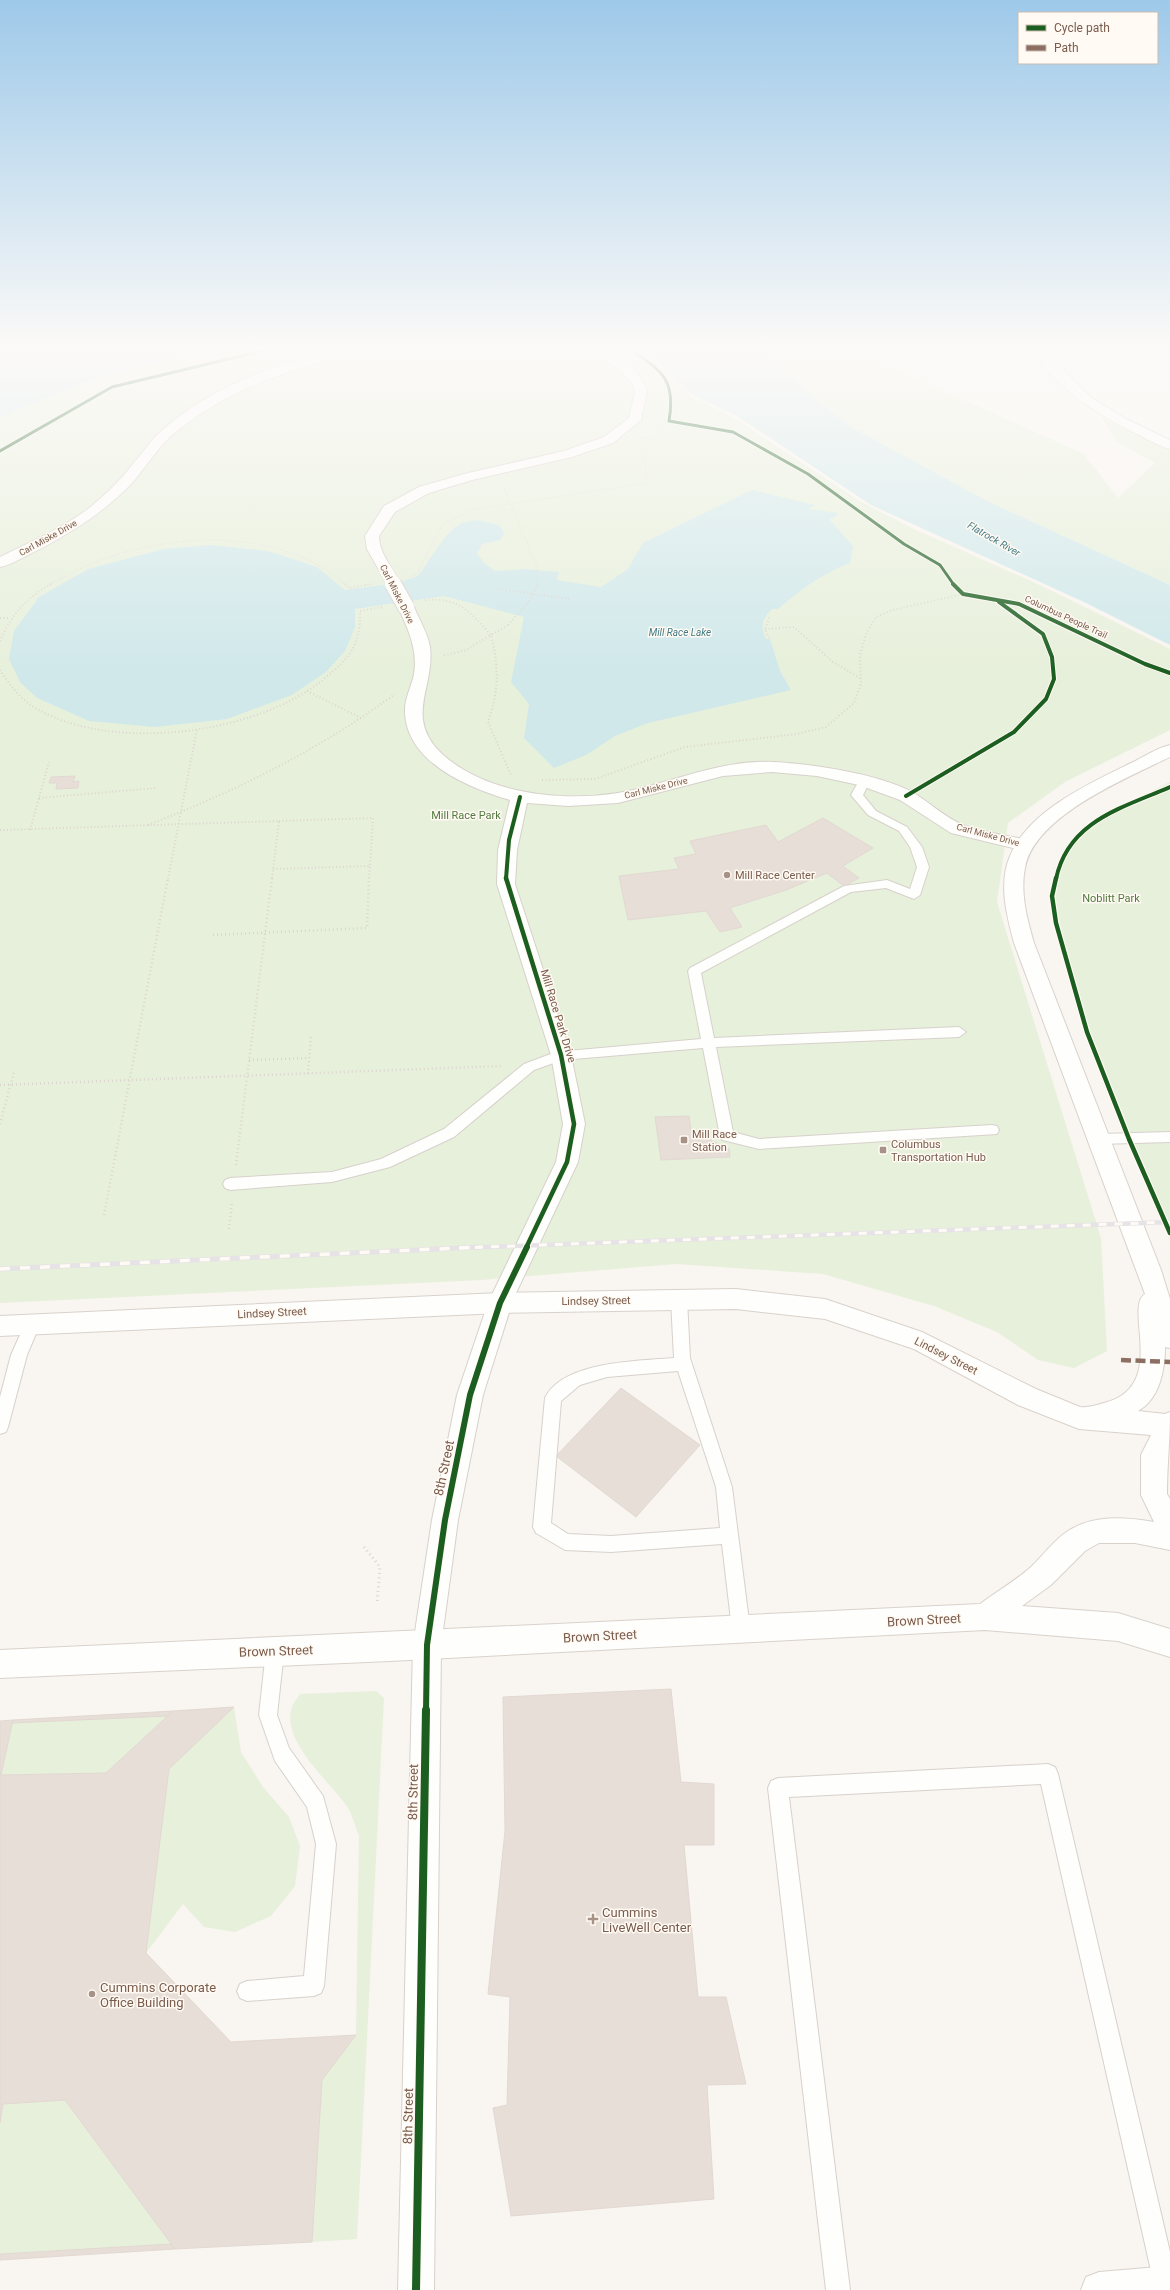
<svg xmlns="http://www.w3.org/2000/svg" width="1170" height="2290" viewBox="0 0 1170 2290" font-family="Roboto,sans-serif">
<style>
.green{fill:#e7f0db}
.water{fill:#d0e8ea}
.building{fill:#e6ded7;stroke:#e2d8d2}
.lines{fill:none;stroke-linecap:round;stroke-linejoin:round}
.service-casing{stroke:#d7d1cb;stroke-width:2}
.minor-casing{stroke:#d7d1cb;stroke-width:2}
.tertiary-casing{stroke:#d7d1cb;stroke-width:2}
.secondary-casing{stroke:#d9d2cb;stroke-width:2}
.path-far3{stroke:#dcd5d0;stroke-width:1.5;stroke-dasharray:0.5 2;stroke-linecap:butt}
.path-far2{stroke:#dcd5d0;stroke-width:2;stroke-dasharray:1 2.5;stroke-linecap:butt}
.path-far1{stroke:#dcd5d0;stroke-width:2.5;stroke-dasharray:1 3;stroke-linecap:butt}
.path{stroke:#dcd5d0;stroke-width:3;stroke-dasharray:1 3.5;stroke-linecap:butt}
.service{fill:#fefefd;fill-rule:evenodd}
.minor{fill:#fefefd;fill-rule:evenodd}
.tertiary{fill:#fefefd;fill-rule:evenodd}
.secondary{fill:#fefefd;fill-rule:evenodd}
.rail-far1-casing{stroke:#e6e3e7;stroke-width:4.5}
.rail-casing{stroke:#e6e3e7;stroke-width:5}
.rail-far1{stroke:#fffaf3;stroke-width:3;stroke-dasharray:8;stroke-linecap:butt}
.rail{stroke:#fffaf3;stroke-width:3.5;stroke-dasharray:10;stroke-linecap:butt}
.minor-bridge-far1-casing{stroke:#d7d1cb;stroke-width:14;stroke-linecap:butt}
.minor-bridge-casing{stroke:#d7d1cb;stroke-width:18;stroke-linecap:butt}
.path-bridge-far1{stroke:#dcd5d0;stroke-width:1.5;stroke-dasharray:0.5 2;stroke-linecap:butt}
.path-bridge{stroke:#dcd5d0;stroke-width:2;stroke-dasharray:1 2.5;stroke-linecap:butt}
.minor-bridge-far1{stroke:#fefefd;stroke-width:13}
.minor-bridge{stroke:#fefefd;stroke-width:16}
.quiet{stroke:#8d6e63;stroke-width:4.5;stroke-dasharray:10 4.5;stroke-linecap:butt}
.cycleway-far4-casing{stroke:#fffaf3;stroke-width:4.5}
.cycleway-far3-casing{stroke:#fffaf3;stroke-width:6}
.cycleway-far2-casing{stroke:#fffaf3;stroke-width:7}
.cycleway-far1-casing{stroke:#fffaf3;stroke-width:8}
.cycleway-casing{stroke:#fffaf3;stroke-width:10}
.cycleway-far4{stroke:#1b5e20;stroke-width:3}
.cycleway-far3{stroke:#1b5e20;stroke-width:4}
.cycleway-far2{stroke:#1b5e20;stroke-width:4.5}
.cycleway-far1{stroke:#1b5e20;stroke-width:6}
.cycleway{stroke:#1b5e20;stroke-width:8}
.poi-dot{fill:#a69286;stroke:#fffaf3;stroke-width:1.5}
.labels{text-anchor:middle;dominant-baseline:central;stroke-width:3;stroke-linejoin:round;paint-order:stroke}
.far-street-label{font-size:9px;fill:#7a5c4d;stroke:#fffaf3}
.far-water-label{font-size:10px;font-style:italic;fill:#437c86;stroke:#fffaf3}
.park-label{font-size:11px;fill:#537a41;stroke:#fffaf3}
.poi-label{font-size:11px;fill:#7a5c4d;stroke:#fffaf3;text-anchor:start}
.street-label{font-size:11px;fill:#7a5c4d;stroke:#fffaf3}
.near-street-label{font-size:13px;fill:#7a5c4d;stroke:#fffaf3}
.near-poi-label{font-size:13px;fill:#7a5c4d;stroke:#fffaf3;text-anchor:start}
</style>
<rect width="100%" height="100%" fill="#f9f5f0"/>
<!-- green -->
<g class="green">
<path d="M220,350H645L691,396L731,416L860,501L916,530L1040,585L1170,649V730L1065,782L1008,823L997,902L1101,1238L1107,1351L1074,1368L1038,1360L997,1332L934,1306L823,1274L676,1264L481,1280L0,1303V417L102,376Z"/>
<path d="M760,350H853L1084,454L1118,498L1155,463L1117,442L1102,418L1170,450V585L985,500L855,429L819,403Z"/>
<path d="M1170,782V1222H1164L1087,1032L1056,923L1052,896L1059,864L1077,837L1100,817Z"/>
<path d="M376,1691L384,1698L357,2239L312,2242L322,2080L356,2035L359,1836C355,1826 352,1813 346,1805C329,1781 280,1740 292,1707C293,1703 298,1698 300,1694Z"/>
<path d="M234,1707L241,1752L263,1787L289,1817L300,1846L295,1886L271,1916L235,1932L204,1927L183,1904L146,1953L169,1769Z"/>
<path d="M173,1711L106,1773L1,1775L13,1720Z"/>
<path d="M65,2100L171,2244L175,2249L0,2260V2123L3,2104Z"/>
</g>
<!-- water -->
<g class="water">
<path d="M0,350H220L102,376L0,417Z"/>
<path d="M646,350H760L768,355L819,403L855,429L985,500L1170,585V645L1086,603L871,505L737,416L691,394Z"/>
<path d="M752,490L815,505L809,509L837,513V516L829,519L853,546L850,563C820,575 802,589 778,609H772C762,619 760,626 766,639H770L780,671L791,690L648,723L615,736L586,755L554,768L524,738L529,704L511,682L524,617L444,596L355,609V627L345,651L326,672L292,695L227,719L155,727L89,721L37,698L20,682L9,659L14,631L39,597L88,569L164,549L210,545L268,551L317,567L345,590C363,587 402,584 417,576C421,573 425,566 428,561C450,531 459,510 500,526L504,534L500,540L482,544L477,553L483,562L495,571L525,569L559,572L557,580L601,587L628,569L643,543Z"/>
</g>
<!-- building -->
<g class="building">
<path d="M75,776L73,782L79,781L78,788L56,789L57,783H49L51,777Z"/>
<path d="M823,818L873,848L843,866L859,878L844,886L827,873L786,890L730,908L742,927L720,932L706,911L628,920L619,876L679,869L674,858L696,854L690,841L766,825L778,842Z"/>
<path d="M689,1116L691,1131L729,1149L730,1157L661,1160L655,1117Z"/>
<path d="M621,1388L700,1445L636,1517L556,1456Z"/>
<path d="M671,1689L681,1782L714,1784V1845H684L698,1997H726L746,2084L707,2085L714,2199L511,2216L493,2108L507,2105L510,1997L488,1994L505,1831L503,1697Z"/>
<path d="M234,1707L169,1769L146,1953L231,2042L356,2035L322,2080L312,2242L175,2249L65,2100L3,2104L0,2123V1721L13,1720L1,1775L106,1773L173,1711Z"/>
<path d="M173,1711L168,1716L12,1723L13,1720Z"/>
<path d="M171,2244L175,2249L0,2260V2254Z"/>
</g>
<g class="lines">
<!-- service casing -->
<g class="service-casing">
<g id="service">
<path d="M864,778L870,781L863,795L876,811L907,827L922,847L929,867L920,895L914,899L886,888L851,892L701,973L714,1038L959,1027L966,1032L959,1037L716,1047L733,1132L759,1139L992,1125L997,1126L999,1130L997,1134L759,1149L727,1141L722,1140L720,1136L703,1048L562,1060L534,1070L454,1137L390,1167L332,1182L230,1190L225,1188L223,1184L225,1180L230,1178L332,1172L381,1159L444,1129L524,1064L556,1052L701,1039L688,971L690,968L844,886L887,880L910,889L917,867L910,847L899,831L868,815L851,795L860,779Z"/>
<path d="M1170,1132V1142L1099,1144L1094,1143L1092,1139L1094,1135L1099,1134Z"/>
<path d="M679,1294L684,1296L687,1300L690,1358L732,1487L750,1629L747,1635L741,1638L735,1635L732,1629L722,1544L611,1552L565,1550L536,1533L533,1527L545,1398C563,1361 639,1361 674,1358L671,1300L674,1296ZM678,1371L716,1487L720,1528L611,1536L568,1534L551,1523L561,1401L580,1385L607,1377Z"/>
<path d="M32,1318L37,1319L40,1324L27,1355L8,1427L6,1432L0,1434V1397L11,1355L27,1319Z"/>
<path d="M275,1642L281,1645L284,1651L277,1715L289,1748L323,1796L336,1844L324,1986L321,1993L314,1996L247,2001L240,1998L237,1991L240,1984L247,1981L304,1976L316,1844L307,1807L275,1761L259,1715L266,1651L269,1645Z"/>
<path d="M1048,1764L1055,1767L1058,1774L1170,2252V2290H1157L1154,2284L1041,1784L789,1797L850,2290H826L768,1788L771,1781L778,1778Z"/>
</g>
</g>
<!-- minor casing -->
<g class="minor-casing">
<g id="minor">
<path d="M335,350H359L357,353C289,369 225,390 171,436C156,450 145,468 132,483C102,514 68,535 30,554C21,558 11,565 0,567V557C30,542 61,529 88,509C104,496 120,481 133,464C142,454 149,443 158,434C206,389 273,364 335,350Z"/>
<path d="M586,350C614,350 638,364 647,391L641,420L613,443L572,457L472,480L429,493L395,512L379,536C379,549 386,559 392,569L385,573L380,572L367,549L365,536L384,506L419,487L464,474L564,451L604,437L629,418L635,391L632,383L618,368Z"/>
<path d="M1030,350H1043L1092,398L1126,419L1170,440V449C1159,446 1149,440 1139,435C1097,415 1058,389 1030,350Z"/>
<path d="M406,602L411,604L414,607C419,619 428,634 430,647C435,687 404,717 441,753C485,794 561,802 618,793C670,784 720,759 774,762C813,764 880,774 914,793C930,803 946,818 963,825C984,834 1010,835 1031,841L1034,845L1031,849L1025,851L951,833L900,800L859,785L817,776L772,772L723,776L618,803L568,806L527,803L517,850L515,884L571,1055L585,1124L578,1162L508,1310L500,1313L492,1310L488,1303L556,1162L563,1124L551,1055L497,884L498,850L510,800C469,788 404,762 405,709C405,698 412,685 414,674C418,649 408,629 398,607L401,604Z"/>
<path d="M1170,2266V2290H1081L1086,2277L1099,2272Z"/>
</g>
</g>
<!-- tertiary casing -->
<g class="tertiary-casing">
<path id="tertiary" d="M500,1293L508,1296L512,1303L483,1395L458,1520L441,1645L434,2290H398L413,1645L432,1520L457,1395L488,1303L492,1296Z"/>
</g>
<!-- secondary casing -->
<g class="secondary-casing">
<path id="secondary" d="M1170,745V757C1127,778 1034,816 1025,868C1020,893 1027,919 1034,943L1161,1270L1170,1299V1348L1165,1347C1165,1369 1160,1399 1138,1411L1165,1414L1170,1412C1170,1440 1167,1466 1167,1494L1170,1499V1550L1135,1543H1099L1085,1551L1051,1585L1022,1606L1118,1613L1170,1629V1657L1118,1641L985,1630L390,1661L0,1678V1650L980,1604C997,1591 1017,1580 1032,1566C1043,1555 1053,1542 1065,1533C1092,1514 1124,1517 1154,1522L1141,1495V1455L1151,1435L1079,1429L1018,1405L914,1349L825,1319L736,1309L500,1313L0,1336V1316L500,1293L736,1289L825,1299L922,1332L1036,1389L1080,1407C1089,1408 1096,1405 1104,1403C1169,1387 1123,1307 1145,1294L1014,943C1007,916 998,884 1010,856C1028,811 1090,783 1131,763C1144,757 1156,748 1170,745Z"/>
</g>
<!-- path-far3 -->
<g class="path-far3">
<path d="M640,437L650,438"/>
<path d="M503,486L536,564"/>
<path d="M411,576L417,574L438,532L445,523L476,509L648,483L642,449L669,421L653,419"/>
<path d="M49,585C67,575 84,566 104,559C178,532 284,529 346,585"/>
<path d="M365,585L373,584"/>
</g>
<!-- path-far2 -->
<g class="path-far2">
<path d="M345,584L349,588L371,584"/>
<path d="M499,589L569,599"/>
<path d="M425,600C459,597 470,612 491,635L466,650L442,656"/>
<path d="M0,618H10"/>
<path d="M508,625L491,635C499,666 499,692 488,722L511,775"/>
<path d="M765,629L794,627L833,662L860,678"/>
<path d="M769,638L765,629L770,616"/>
<path d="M0,641C11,615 26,598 51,584"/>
<path d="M0,670C10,685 21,700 37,709C114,753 257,734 324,679C349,658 361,646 360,611L382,607"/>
<path d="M307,691L361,718"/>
<path d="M542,780L595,779L685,747L797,734L826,727L854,703L861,684L860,655L866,634L876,617L893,610L963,594"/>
<path d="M39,798L156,788"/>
<path d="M279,821L373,818L370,866"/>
<path d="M148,825C236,791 319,750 395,694"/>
<path d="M0,830L279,821L272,879"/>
<path d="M30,830L49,762"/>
<path d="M273,869L370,866L369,879"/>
<path d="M168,879L197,729"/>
</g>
<!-- path-far1 -->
<g class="path-far1">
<path d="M213,935L367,928L369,878"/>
<path d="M249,1060L309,1058"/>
<path d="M308,1074L311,1037"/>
<path d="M0,1085L501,1066"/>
<path d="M0,1124L14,1072"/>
<path d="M236,1165L272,878"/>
<path d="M104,1215L168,878"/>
<path d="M229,1229L232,1202"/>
</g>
<!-- path -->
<path class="path" d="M364,1547L380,1567L377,1603"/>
<!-- service -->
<use href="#service" class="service"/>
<!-- minor -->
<use href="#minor" class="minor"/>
<!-- tertiary -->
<use href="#tertiary" class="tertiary"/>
<!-- secondary -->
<use href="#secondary" class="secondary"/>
<!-- rail-far1 casing -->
<g class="rail-far1-casing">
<path id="rail-far1" d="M459,1248L1170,1222"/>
</g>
<!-- rail casing -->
<g class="rail-casing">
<path id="rail" d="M0,1269L481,1247"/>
</g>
<!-- rail-far1 -->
<use href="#rail-far1" class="rail-far1"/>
<!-- rail -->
<use href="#rail" class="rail"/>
<!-- minor-bridge-far1 casing -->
<g class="minor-bridge-far1-casing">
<path id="minor-bridge-far1" d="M385,569L394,585"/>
</g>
<!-- minor-bridge casing -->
<g class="minor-bridge-casing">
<path id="minor-bridge" d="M393,584L406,607"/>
</g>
<!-- path-bridge-far1 -->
<path class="path-bridge-far1" d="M536,564L538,585"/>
<!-- path-bridge -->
<path class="path-bridge" d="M508,625L528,603L538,584"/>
<!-- minor-bridge-far1 -->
<use href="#minor-bridge-far1" class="minor-bridge-far1"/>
<!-- minor-bridge -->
<use href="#minor-bridge" class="minor-bridge"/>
<!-- quiet -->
<path class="quiet" d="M1121,1360L1170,1362"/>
<!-- cycleway-far4 casing -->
<g class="cycleway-far4-casing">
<g id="cycleway-far4">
<path d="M631,350C663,372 676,380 669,421L733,432L808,474L904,544L940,565L954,585"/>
<path d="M0,451L112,387L266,350"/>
</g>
</g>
<!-- cycleway-far3 casing -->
<g class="cycleway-far3-casing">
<g id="cycleway-far3">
<path d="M953,584L963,594L1019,604L1145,664L1170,673"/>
<path d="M906,796L1014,732L1046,699L1054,679L1052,657L1043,634L999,602"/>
<path d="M506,879L509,840L520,797"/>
<path d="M1056,879C1068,821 1122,808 1170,787"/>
</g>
</g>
<!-- cycleway-far2 casing -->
<g class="cycleway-far2-casing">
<g id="cycleway-far2">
<path d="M506,878L561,1055L574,1124L567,1162L526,1248"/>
<path d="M1056,878L1052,896L1056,923L1087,1032L1129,1139L1170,1233"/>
</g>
</g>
<!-- cycleway-far1 casing -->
<g class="cycleway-far1-casing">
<path id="cycleway-far1" d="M426,1711L427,1645L445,1520L470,1395L500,1303L527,1247"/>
</g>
<!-- cycleway casing -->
<g class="cycleway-casing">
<path id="cycleway" d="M416,2290L426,1710"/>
</g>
<!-- cycleway-far4 -->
<use href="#cycleway-far4" class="cycleway-far4"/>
<!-- cycleway-far3 -->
<use href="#cycleway-far3" class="cycleway-far3"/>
<!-- cycleway-far2 -->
<use href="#cycleway-far2" class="cycleway-far2"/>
<!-- cycleway-far1 -->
<use href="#cycleway-far1" class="cycleway-far1"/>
<!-- cycleway -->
<use href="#cycleway" class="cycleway"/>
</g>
<!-- sky -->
<linearGradient id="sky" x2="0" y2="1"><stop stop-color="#9ec9e9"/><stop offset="0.52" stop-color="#fcfaf8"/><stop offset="1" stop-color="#fcfaf8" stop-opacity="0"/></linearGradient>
<rect width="1170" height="671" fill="url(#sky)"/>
<!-- markers -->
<g class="poi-dot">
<circle cx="727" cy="875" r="4"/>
<rect x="680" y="1136" width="8" height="8" rx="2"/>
<rect x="879" y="1146" width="8" height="8" rx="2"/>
<path d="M591 1913h4v4h4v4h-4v4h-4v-4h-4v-4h4z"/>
<circle cx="92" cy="1994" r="4"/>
</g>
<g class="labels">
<!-- far-street labels -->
<g class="far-street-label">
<text transform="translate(48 538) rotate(-29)">Carl Miske Drive</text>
<text transform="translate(397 594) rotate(63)">Carl Miske Drive</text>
<text transform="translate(1066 617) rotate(25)">Columbus People Trail</text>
<text transform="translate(656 788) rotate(-14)">Carl Miske Drive</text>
<text transform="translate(988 835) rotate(15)">Carl Miske Drive</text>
</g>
<!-- far-water labels -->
<g class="far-water-label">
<text transform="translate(994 539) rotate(30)">Flatrock River</text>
<text x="680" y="632">Mill Race Lake</text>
</g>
<!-- park labels -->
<g class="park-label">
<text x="466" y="815">Mill Race Park</text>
<text x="1111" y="898">Noblitt Park</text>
</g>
<!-- poi labels -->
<g class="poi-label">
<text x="735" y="875">Mill Race Center</text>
<text x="692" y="1134">Mill Race<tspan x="692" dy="13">Station</tspan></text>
<text x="891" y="1144">Columbus<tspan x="891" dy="13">Transportation Hub</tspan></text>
</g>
<!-- street labels -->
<g class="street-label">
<text transform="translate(558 1016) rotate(73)">Mill Race Park Drive</text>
<text transform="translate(596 1301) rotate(-1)">Lindsey Street</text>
<text transform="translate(272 1313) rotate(-3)">Lindsey Street</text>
<text transform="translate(946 1356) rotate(27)">Lindsey Street</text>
</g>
<!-- near-street labels -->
<g class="near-street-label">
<text transform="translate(444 1468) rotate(-78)">8th Street</text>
<text transform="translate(924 1620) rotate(-3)">Brown Street</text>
<text transform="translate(600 1636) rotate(-3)">Brown Street</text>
<text transform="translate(276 1651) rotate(-2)">Brown Street</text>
<text transform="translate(413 1792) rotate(-89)">8th Street</text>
<text transform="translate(408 2116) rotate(-89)">8th Street</text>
</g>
<!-- near-poi labels -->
<g class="near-poi-label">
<text x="602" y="1912">Cummins<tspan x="602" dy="15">LiveWell Center</tspan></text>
<text x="100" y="1987">Cummins Corporate<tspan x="100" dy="15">Office Building</tspan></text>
</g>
</g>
<!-- legend -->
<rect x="1018" y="12" width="140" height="52" fill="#fffaf3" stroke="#cabbb1"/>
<rect x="1026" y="25" width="20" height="6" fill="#1b5e20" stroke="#cabbb1"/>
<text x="1054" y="32" font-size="12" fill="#7a5c4d">Cycle path</text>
<rect x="1026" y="45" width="20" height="6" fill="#8d6e63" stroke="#cabbb1"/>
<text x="1054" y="52" font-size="12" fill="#7a5c4d">Path</text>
</svg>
